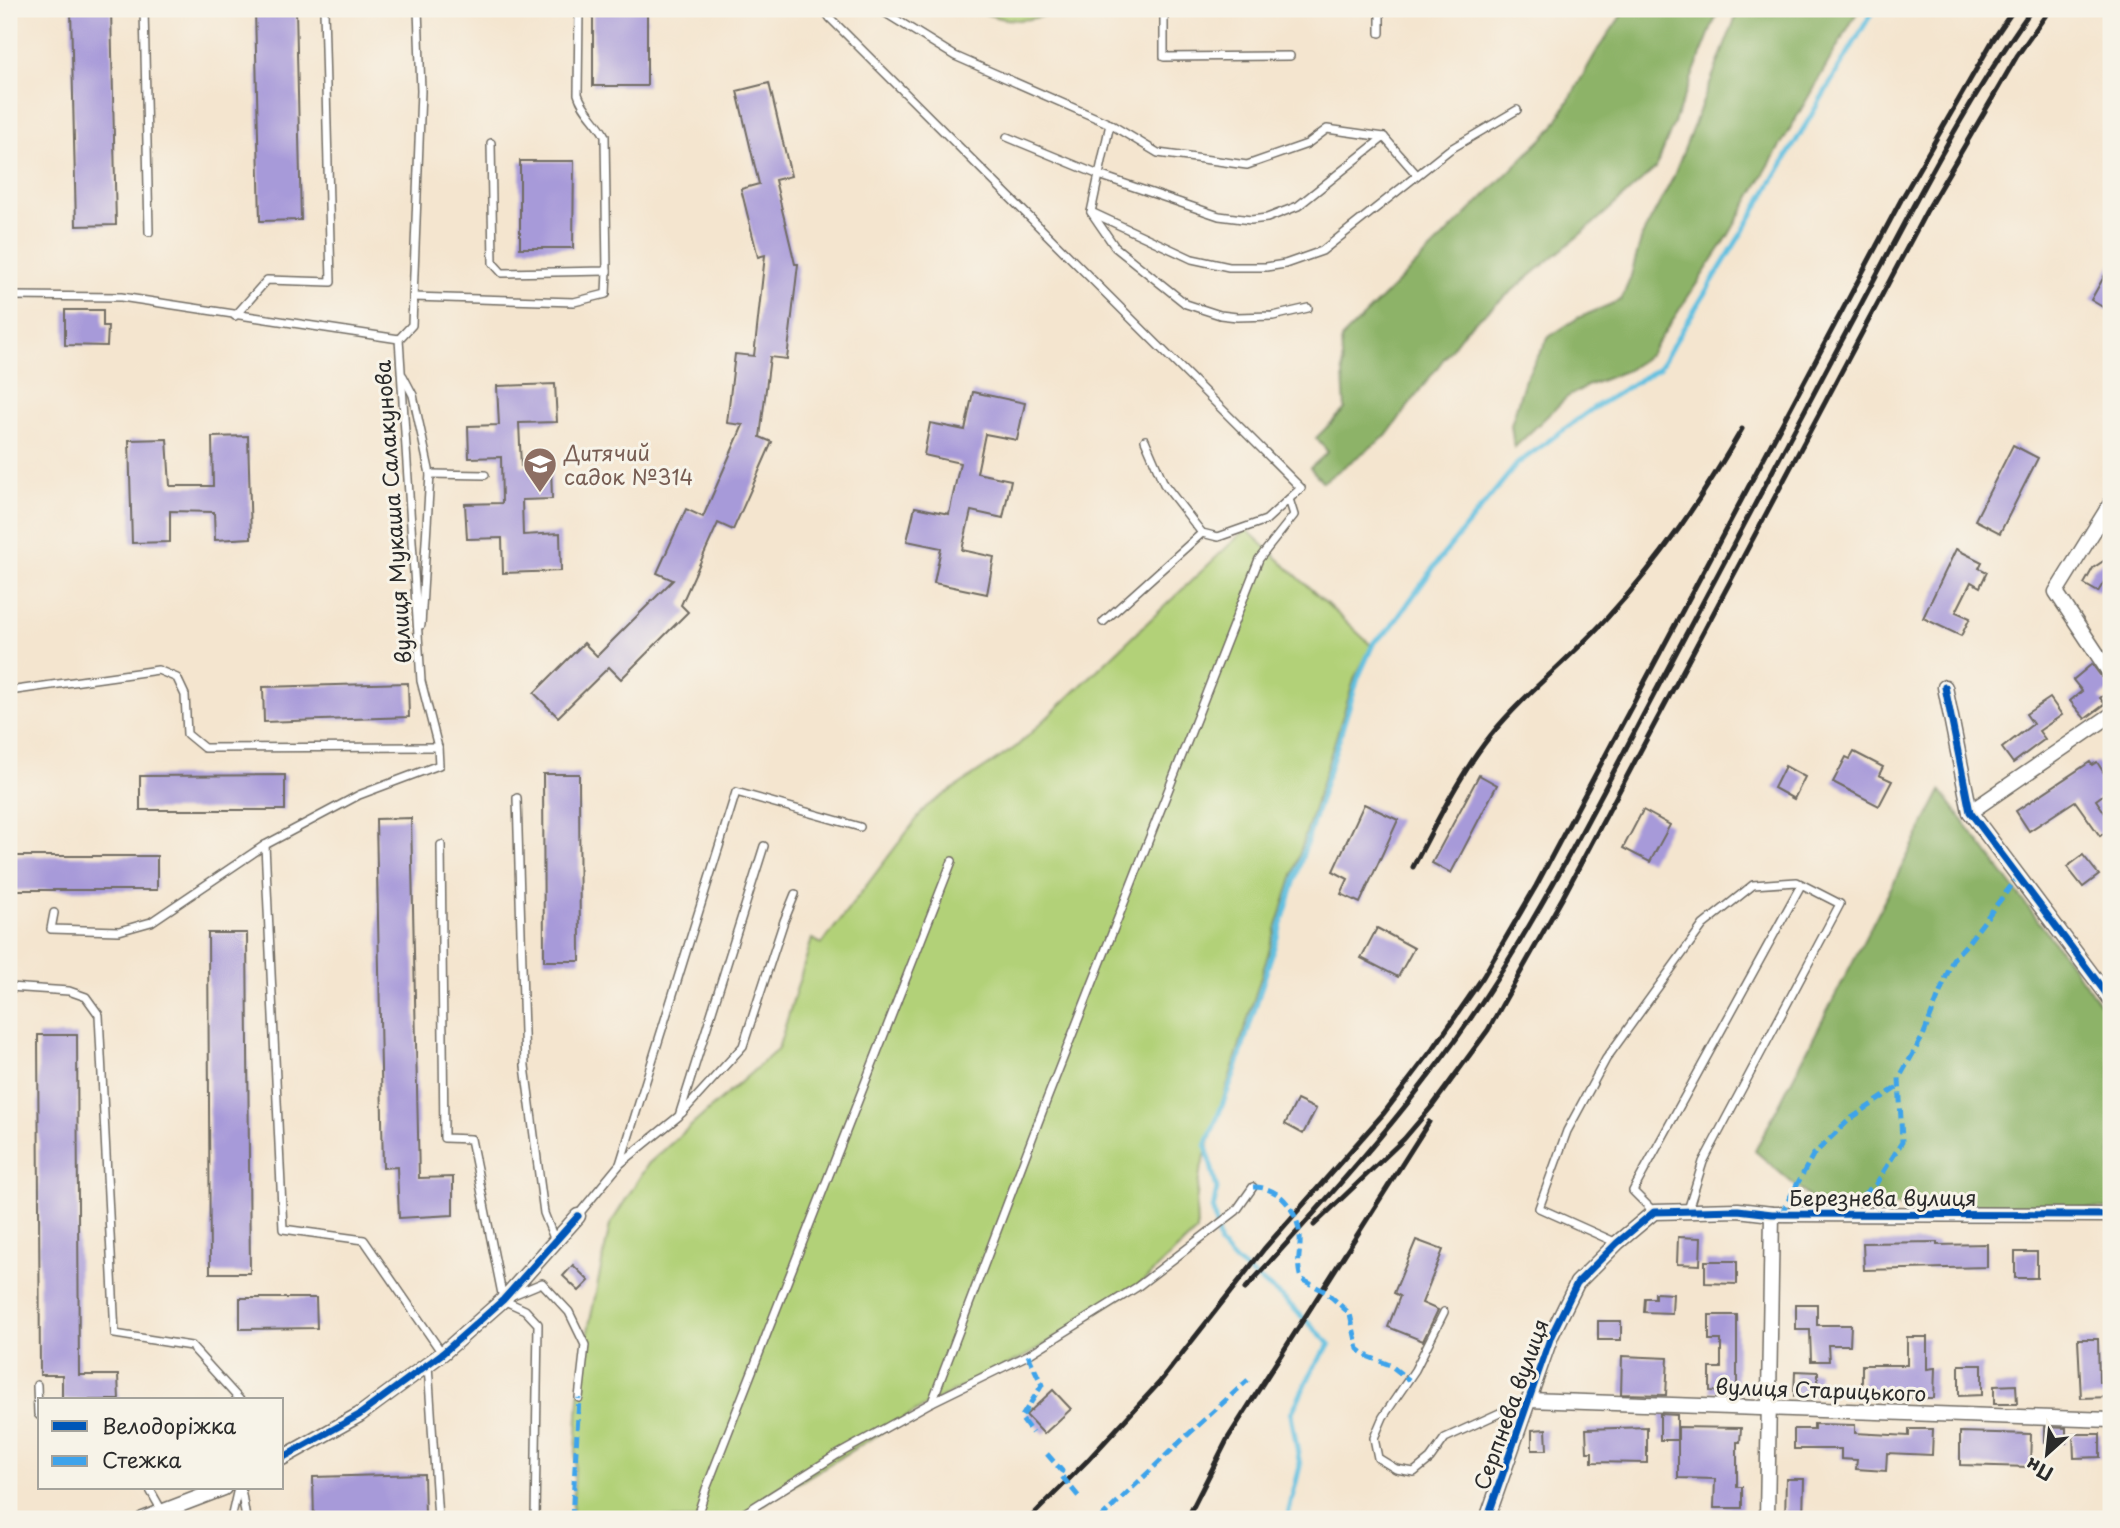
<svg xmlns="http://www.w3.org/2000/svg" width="2120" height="1528" viewBox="0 0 2120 1528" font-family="'Playpen Sans',sans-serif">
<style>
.green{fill:#b2d178;stroke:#6e7e52;stroke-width:2}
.forest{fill:#8db368;stroke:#5c6f4a;stroke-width:2}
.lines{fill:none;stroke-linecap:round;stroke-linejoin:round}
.stream{stroke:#61c0e0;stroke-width:5}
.building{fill:#a79ad9}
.service-casing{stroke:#716c64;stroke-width:10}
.minor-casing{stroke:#716c64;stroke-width:17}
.service{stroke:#fff;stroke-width:7}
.minor{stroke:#fff;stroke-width:14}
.rail{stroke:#2b2b2b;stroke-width:5}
.quiet{stroke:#3ea3eb;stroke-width:5;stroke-dasharray:10 5;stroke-linecap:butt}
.cycleway-casing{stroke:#f7f3e8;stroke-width:11}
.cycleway{stroke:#0057b8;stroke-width:7}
.labels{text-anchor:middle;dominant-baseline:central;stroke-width:6;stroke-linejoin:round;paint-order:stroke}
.education-label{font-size:21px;fill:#785e54;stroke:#f7f3e8;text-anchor:start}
.street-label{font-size:21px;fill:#2b2b2b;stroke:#f7f3e8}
</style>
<rect width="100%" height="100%" fill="#f7f3e8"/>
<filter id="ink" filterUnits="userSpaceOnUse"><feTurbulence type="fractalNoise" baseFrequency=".0143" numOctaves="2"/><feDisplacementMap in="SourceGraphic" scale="14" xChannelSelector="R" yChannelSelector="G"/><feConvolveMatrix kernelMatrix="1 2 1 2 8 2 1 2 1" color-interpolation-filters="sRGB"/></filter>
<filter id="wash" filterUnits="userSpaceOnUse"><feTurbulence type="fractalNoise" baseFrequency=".00686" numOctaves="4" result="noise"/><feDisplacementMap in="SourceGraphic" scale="28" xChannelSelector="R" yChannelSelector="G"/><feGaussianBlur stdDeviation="1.57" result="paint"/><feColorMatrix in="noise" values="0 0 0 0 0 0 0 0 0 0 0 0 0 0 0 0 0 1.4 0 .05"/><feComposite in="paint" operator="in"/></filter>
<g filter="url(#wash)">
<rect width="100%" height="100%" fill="#f4e5cf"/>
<!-- green -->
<g class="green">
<path d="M975,9H1057C1032,25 1001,22 975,9Z"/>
<path d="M1246,529L1372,646L1355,677L1200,1172L1196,1203L1197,1231L1137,1287L1028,1355L932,1402L738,1519H572L579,1398L585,1345L610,1225L648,1164L778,1049L812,939L822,944L926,807L1016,747Z"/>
</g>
<!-- forest -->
<g class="forest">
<path d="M1626,9H1719L1656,168L1594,223L1466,329L1386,436L1323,482L1310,468L1328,452L1316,438L1345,409L1341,339L1553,128L1598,49Z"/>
<path d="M1739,9H1859L1727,238L1650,354L1628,370L1587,386L1566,398L1514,448L1511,425L1525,379L1549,337L1578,318L1621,300L1630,279L1642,236L1673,178Z"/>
<path d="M1941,791L2111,1018V1209L1818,1205L1755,1151Z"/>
</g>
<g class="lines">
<!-- stream -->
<path class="stream" d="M1287,1519L1300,1466L1291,1414L1314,1367L1330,1344L1282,1297L1236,1262L1220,1245L1213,1210L1217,1189L1206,1146L1234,1075L1358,678L1374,642L1389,630L1439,560L1517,464L1592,409L1659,368L1743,231L1874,9"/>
</g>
<g id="blocks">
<!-- building -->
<g class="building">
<path d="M71,9H111L116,225L76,226Z"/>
<path d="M255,9H296L301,220L260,221Z"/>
<rect x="593" y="9" width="54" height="77"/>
<path d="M769,83L791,176L775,180L795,264H798L787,359L770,357L760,437L772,442L733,530L718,523L681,605L688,612L621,679L609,667L558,717L534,693L584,643L597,656L673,580L657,573L686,509L703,517L743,425L727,423L735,354L754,356L765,255L758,257L741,189L759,184L737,91Z"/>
<path d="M520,161H574L573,248H520Z"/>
<path d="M2111,264V312L2091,300Z"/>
<path d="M65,310H103V326H108L107,346L65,345Z"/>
<path d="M555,384L557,422L519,423L521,466L551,465L552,499L522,500L523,535L560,533L561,571L503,573L502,538L467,539L465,504L502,503L501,457L469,458L468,426L499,425L497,386Z"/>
<path d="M973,392L1025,403L1017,440L985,434L977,473L1011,480L1003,518L971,511L962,550L994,557L987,594L934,583L941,548L907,541L915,507L949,514L960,463L924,455L930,423L965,430Z"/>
<path d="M248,436L251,538L215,540L214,512L170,511V542L132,543L129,440L167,439L170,486H213L212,437Z"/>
<path d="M2013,445L2038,458L2000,533L1975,520Z"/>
<path d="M1956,549L1982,562L1979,568L1987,572L1980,587L1971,582L1956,612L1970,618L1961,636L1923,618Z"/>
<path d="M2111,556V570L2098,592L2084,584L2093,568Z"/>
<path d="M2092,664L2111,690L2100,698L2105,704L2085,719L2070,701L2082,691L2073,680Z"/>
<path d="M408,683L409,717L264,722L263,687Z"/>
<path d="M2050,698L2062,715L2039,731L2045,739L2013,763L2002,748L2033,724L2026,714Z"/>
<path d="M1854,752L1883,767L1879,775L1892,781L1879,806L1833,782L1846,757L1850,759Z"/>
<path d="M2090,762L2092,765L2097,762L2111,784V789L2096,800L2111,822V828L2100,836L2075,801L2029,831L2016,811Z"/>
<path d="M1785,766L1805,777L1794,799L1774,788Z"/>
<path d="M543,774H579L580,961H544Z"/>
<path d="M285,775V810H140V776Z"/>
<path d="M1479,775L1497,785L1451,873L1432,863Z"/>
<path d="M1364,804L1398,820L1360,903L1341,894L1348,879L1333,871Z"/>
<path d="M1643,810L1670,825L1650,862L1623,848Z"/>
<path d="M411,818L419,1178L453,1177V1215L399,1218L397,1167L383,1168L376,819Z"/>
<path d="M2083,855L2099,875L2083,887L2067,867Z"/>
<rect x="12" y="856" width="145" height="34"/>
<path d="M1377,928L1414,948L1398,977L1361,958Z"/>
<path d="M208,933H247L250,1273H210Z"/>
<path d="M38,1035H77L79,1375H118L119,1400H62V1375H40Z"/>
<path d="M1297,1100L1316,1109L1303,1134L1285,1124Z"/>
<path d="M1678,1237L1701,1238L1700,1265L1677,1264Z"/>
<path d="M1416,1240L1443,1250L1422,1303L1438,1310L1423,1341L1388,1327L1400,1296L1394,1293Z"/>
<path d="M1937,1242V1245L1987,1244V1267L1864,1270L1863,1243Z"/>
<rect x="2015" y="1252" width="22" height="26"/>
<path d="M1705,1261H1737V1284L1705,1283Z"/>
<path d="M573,1265L589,1281L579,1291L563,1276Z"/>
<path d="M1655,1293L1673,1294L1672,1313L1644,1312L1645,1298H1655Z"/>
<path d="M240,1298H316L317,1328L240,1329Z"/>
<path d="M1796,1304H1817V1325H1851L1850,1345H1828L1829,1361H1811L1810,1330H1796Z"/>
<path d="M1709,1315H1737V1392L1710,1391V1368H1721V1340H1709Z"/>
<rect x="1598" y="1321" width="23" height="19"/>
<path d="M1907,1337H1927V1369L1935,1368L1934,1398H1907V1395H1862V1365H1907Z"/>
<path d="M2078,1339H2098L2099,1382H2111V1397L2081,1398Z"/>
<path d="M1622,1356L1668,1358L1666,1395L1621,1394Z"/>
<path d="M1959,1365H1982V1395L1959,1396Z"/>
<path d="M1795,1371L1818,1372V1396H1794Z"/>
<path d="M2016,1385L2017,1404H1994V1386Z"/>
<path d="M1053,1390L1071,1409L1044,1434L1026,1415Z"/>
<path d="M1660,1414L1677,1415V1440H1660Z"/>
<path d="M1814,1424L1855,1425V1433L1909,1436V1429H1933L1932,1455L1887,1453L1886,1471L1856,1469L1857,1460L1841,1459V1449H1794V1429H1814Z"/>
<path d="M1647,1427V1463L1592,1462V1452H1587L1586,1429Z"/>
<path d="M1678,1427L1741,1428L1740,1442H1737V1487H1742V1508H1714L1715,1479L1678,1478Z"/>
<path d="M2045,1427L2066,1428V1443H2045Z"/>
<path d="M1546,1429L1547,1450H1532V1430Z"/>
<path d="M1960,1432L2031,1434L2030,1467L1960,1465Z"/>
<path d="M2073,1434H2100V1457L2074,1458Z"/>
<path d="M424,1474L425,1517L314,1519L313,1477Z"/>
<path d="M1786,1479H1804L1803,1519H1785Z"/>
</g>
</g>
</g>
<g filter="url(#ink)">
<use href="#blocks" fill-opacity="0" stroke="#716c64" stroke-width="2"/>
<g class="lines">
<!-- service casing -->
<g class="service-casing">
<g id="service">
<path d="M144,9L149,232"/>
<path d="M824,9L830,18L1301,488L1266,520L1218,537L1202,533L1164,484L1145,440"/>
<path d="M879,9L955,56L1110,124L1158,153L1247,165L1307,144L1327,129L1384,137L1417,175"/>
<path d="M1164,9V57L1290,56"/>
<path d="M1380,33V9"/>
<path d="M1110,124L1091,212L1115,247L1186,304L1220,315L1237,317L1273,316L1308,308"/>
<path d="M1007,137L1099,175L1219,216L1251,220L1267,218L1298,206L1384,137"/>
<path d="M491,143L493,263L502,273L607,271L605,136C597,120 583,111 578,94L579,9"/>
<path d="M1091,212L1192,259L1229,267H1266L1285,264L1322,251L1449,150L1517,110"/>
<path d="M9,296L121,297L399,339"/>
<path d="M413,297L574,302L606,294L607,271"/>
<path d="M235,316L267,280L331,282L324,9"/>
<path d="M403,376L413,395L430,474L421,625"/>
<path d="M430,474L485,475"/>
<path d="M1103,622L1202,533"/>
<path d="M9,691L158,670L177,678L185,695L187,734L204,748L438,747"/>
<path d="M517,798L525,1066L544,1213L555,1241"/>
<path d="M265,845L283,1229L364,1240L442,1353"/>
<path d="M441,845L444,1138L471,1139L503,1299"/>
<path d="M54,913L51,929L119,931L151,922L265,845L359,795L439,765L438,747L421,681L399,339L412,325L421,91L418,9"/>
<path d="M9,987L69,991L86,997L99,1015L115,1334L191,1346L240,1400"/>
<path d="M682,1113L743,1046L784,921L795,894"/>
<path d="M621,1163L679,1116L764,846"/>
<path d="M1654,1212L1633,1191L1801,885"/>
<path d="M578,1215L620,1164L736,792L860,827"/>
<path d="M1617,1243L1539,1208L1567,1131L1606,1059L1703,925L1753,885L1797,882L1840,904L1703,1162L1688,1210"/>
<path d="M513,1295L542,1283L569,1312L585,1345L579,1398"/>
<path d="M503,1300L525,1310L538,1324L535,1519"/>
<path d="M1444,1312L1415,1370L1383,1417L1374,1438L1378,1458L1396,1469L1414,1472L1430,1459L1445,1438L1528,1400"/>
<path d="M428,1365L438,1519"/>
<path d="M37,1385L38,1414L40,1416"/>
<path d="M932,1402L1047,1099L1259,559L1294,515L1289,499"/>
<path d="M149,1488L162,1511"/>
<path d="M241,1488L246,1519"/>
<path d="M231,1519L238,1488"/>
<path d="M696,1519L706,1489L952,861"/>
<path d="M735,1519L835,1456L932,1402L1028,1355L1137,1287L1236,1211L1253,1187"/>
</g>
</g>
<!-- minor casing -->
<g class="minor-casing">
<g id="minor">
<path d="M2111,503L2056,592L2111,675"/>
<path d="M1945,687L1970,812L2111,1000"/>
<path d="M1970,812L2111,715"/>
<path d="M1528,1400L2111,1420"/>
<path d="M282,1458L359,1415L443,1353L503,1300L578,1216"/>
<path d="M143,1519L224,1488"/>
<path d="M1487,1519L1551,1336L1577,1283L1617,1243L1654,1212L1738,1210L1772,1214L2111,1215"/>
<path d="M1767,1519L1772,1214"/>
</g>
</g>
<!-- service -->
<use href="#service" class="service"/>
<!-- minor -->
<use href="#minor" class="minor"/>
<!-- rail -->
<g class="rail">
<path d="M1413,867C1437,822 1459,775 1491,735C1525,693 1571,658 1607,618C1661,559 1702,498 1742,429"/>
<path d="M1314,1225L1404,1139L1433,1105L1488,1030L1563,897L1926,212L2017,56L2050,9"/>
<path d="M1245,1289C1336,1190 1426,1091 1498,977C1557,883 1607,784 1659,685C1725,560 1792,435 1858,310C1912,208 1965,103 2032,9"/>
<path d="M1029,1519L1087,1461L1159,1383L1264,1249L1384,1113L1435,1046L1483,977L1536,886L1901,200L1993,40L2014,9"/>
<path d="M1187,1519L1228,1438L1429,1122"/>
</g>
<!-- quiet -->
<g class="quiet">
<path d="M1253,1187C1283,1186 1302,1217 1300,1245C1299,1258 1297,1266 1301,1279L1326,1292L1350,1314L1358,1349L1369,1357L1390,1365L1409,1380"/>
<path d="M1781,1214L1813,1155L1850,1119L1899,1086"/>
<path d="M1840,1214L1876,1184L1902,1142L1899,1078L1923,1036L1953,959L1966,945L2017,878"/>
<path d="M1028,1355L1042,1385L1021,1418L1032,1433"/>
<path d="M1047,1454L1062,1471L1060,1474L1079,1497"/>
<path d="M572,1519L579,1398"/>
<path d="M1100,1519L1182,1440L1248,1380"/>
</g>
<!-- cycleway casing -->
<g class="cycleway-casing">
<g id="cycleway">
<path d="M1945,687L1970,812L2111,1000"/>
<path d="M282,1458L359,1415L443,1353L503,1300L578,1216"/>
<path d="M1487,1519L1551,1336L1577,1283L1617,1243L1654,1212L1738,1210L1772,1214L2111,1215"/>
</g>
</g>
<!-- cycleway -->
<use href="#cycleway" class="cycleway"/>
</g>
</g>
<!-- icons -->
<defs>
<g id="school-pin" transform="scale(1.75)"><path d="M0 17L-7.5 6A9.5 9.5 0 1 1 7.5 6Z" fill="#8d6e63" stroke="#f7f3e8"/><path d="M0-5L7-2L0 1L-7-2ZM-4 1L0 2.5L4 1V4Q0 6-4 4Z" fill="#fff"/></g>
</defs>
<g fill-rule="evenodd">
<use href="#school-pin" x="540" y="464"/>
</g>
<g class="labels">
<!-- education labels -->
<g class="education-label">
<text x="564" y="452">Дитячий<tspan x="564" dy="24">садок №314</tspan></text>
</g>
<!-- street labels -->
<g class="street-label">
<text transform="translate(392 512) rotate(-94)">вулиця Мукаша Салакунова</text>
<text x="1883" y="1197">Березнева вулиця</text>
<text transform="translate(1821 1389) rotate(2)">вулиця Старицького</text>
<text transform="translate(1510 1404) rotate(-70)">Серпнева вулиця</text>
</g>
</g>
<!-- margin -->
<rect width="2120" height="1528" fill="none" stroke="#f7f3e8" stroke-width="35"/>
<!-- legend -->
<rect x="38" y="1398" width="245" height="91" fill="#f7f3e8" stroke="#a5a39c" stroke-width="2"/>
<rect x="52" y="1421" width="35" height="10" fill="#0057b8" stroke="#a5a39c" stroke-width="2"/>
<text x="102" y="1434" font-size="21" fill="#2b2b2b">Велодоріжка</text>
<rect x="52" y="1456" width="35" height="10" fill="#3ea3eb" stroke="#a5a39c" stroke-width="2"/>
<text x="102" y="1468" font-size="21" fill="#2b2b2b">Стежка</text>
<!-- north arrow -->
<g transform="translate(2047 1454) rotate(207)" stroke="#f7f3e8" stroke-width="5" paint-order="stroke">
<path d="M0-5L12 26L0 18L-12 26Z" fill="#2b2b2b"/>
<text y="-10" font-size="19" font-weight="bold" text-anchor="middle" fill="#2b2b2b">Пн</text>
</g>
</svg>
